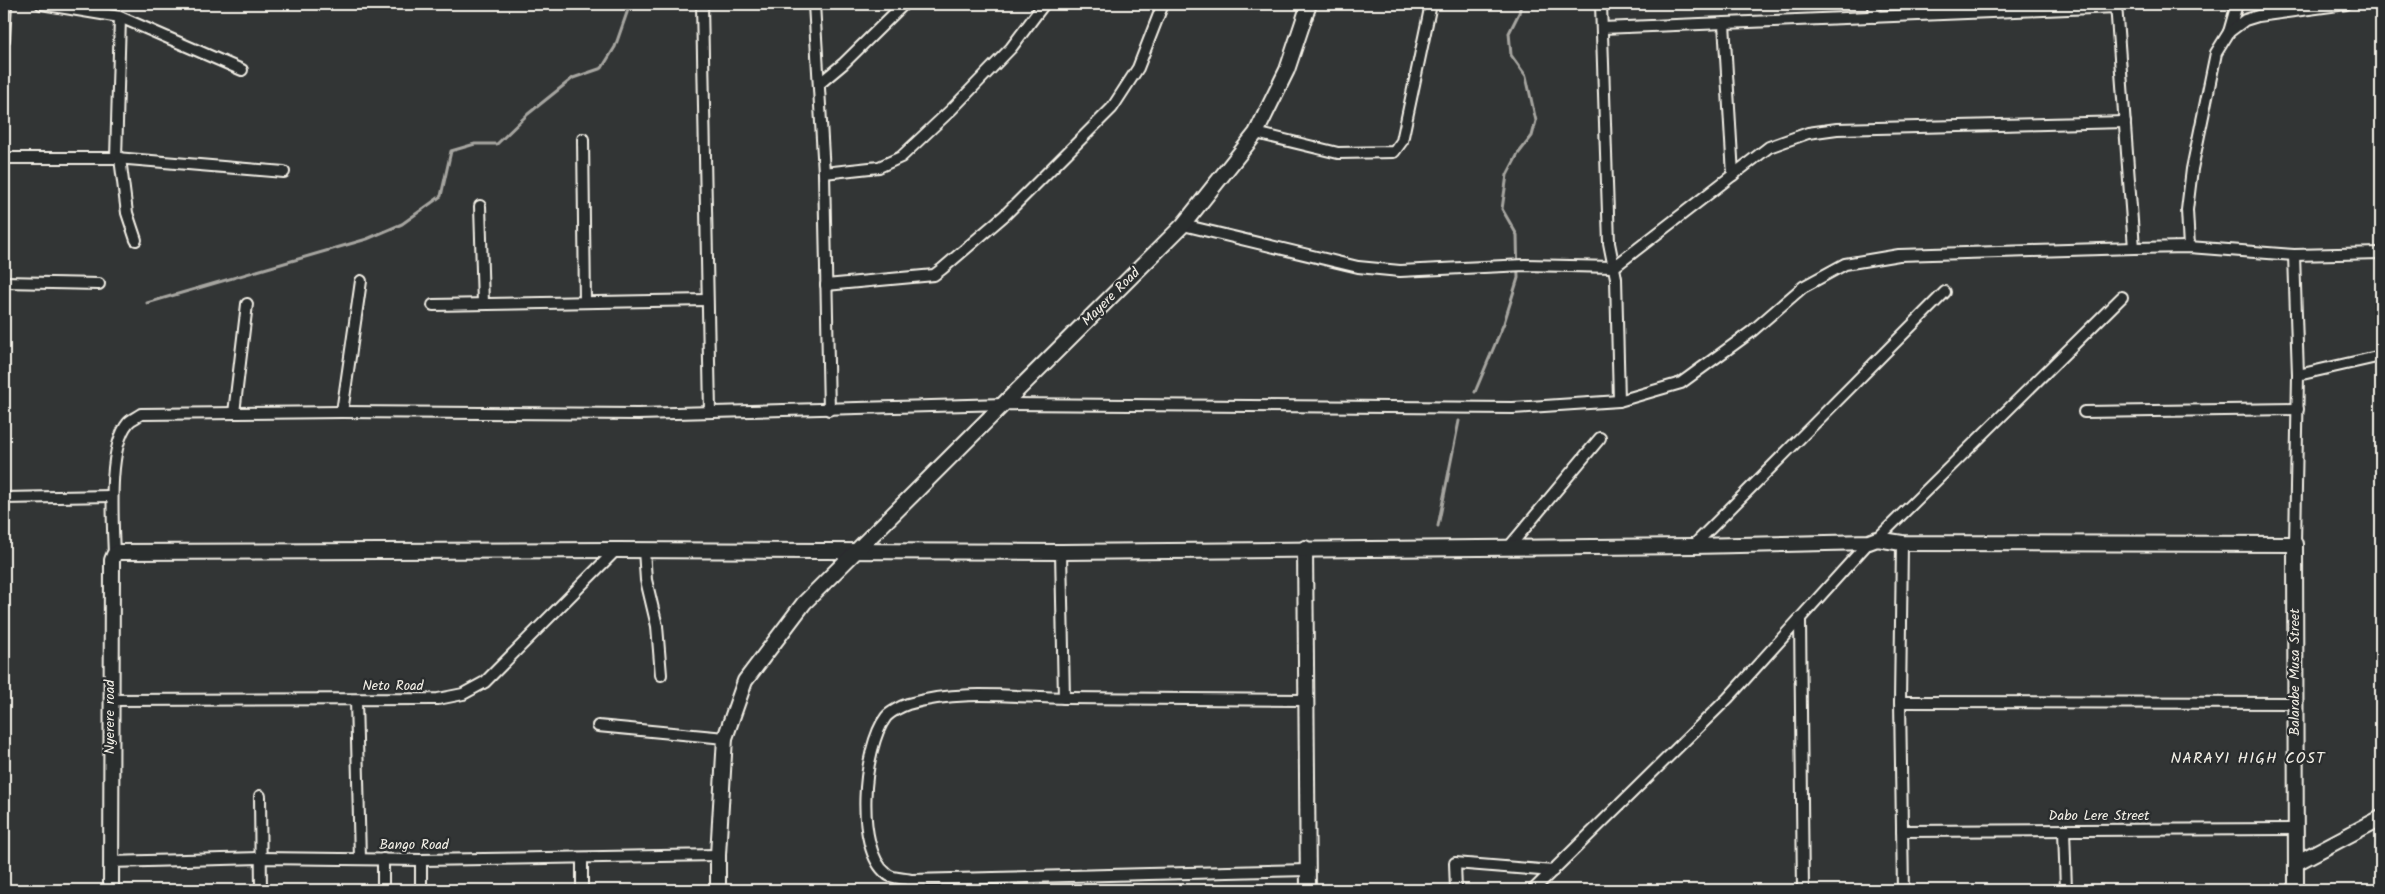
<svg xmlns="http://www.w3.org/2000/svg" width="2385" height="894" viewBox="0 0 2385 894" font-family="Kalam,sans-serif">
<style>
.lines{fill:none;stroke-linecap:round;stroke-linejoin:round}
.stream{stroke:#a6a5a0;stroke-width:3}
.street-casing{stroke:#f4f1e8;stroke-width:14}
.secondary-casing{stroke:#f4f1e8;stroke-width:18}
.street{stroke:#2a2d2e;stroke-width:10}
.secondary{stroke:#2a2d2e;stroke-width:14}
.labels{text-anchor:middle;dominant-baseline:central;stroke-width:4.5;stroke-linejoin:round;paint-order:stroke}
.street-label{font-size:14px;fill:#f4f1e8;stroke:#2a2d2e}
.quarter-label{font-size:16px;letter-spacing:1px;fill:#f4f1e8;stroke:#2a2d2e}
</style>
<rect width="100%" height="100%" fill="#323535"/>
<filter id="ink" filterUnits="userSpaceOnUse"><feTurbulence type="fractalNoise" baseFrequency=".02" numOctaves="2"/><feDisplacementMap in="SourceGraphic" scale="10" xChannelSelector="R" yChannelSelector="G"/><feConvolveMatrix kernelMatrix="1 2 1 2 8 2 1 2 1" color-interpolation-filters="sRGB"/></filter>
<g filter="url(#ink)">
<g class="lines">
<!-- stream -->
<g class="stream">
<path d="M147,303L367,239L402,224L441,196L451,151L475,144H497L528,114L573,78L602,68L615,47L630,4"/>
<path d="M1475,392L1504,323L1518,278L1517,235L1502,209L1507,175L1518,154L1532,136L1536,121L1526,76L1511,55L1509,33L1519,13L1521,4"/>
<path d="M1438,526L1459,421"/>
</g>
<!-- street casing -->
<g class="street-casing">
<g id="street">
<path d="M41,4L120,17L242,70"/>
<path d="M702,4L710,412"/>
<path d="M814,4L824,173L829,410"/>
<path d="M1601,4L1609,243L1616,278L1619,401"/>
<path d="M1874,4L1875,17"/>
<path d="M2116,4L2134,248"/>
<path d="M1724,23L1733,175"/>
<path d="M1602,28L2116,7"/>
<path d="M2229,32L2237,4"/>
<path d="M4,40L6,4"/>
<path d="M819,84L843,64L904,4"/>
<path d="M1256,133L1338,153L1394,152L1402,141L1431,4"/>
<path d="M583,139L585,302"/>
<path d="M4,158H116L284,172"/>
<path d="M116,158L120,17"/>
<path d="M120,158L127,213L136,240"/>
<path d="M824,173L879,167L901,157L951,110L1011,48L1044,4"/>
<path d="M480,206L483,303"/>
<path d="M1183,225L1358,267L1400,271L1525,265L1614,267L1769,147L1808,133L1837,129L2125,122"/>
<path d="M2189,247L2187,210L2192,169L2216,53L2229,32L2245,20L2258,16L2346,4"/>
<path d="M2294,255L2298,375L2295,544"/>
<path d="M4,282L99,284"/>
<path d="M826,285L934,275L942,269L1005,215L1112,108L1138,68L1163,4"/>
<path d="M433,305L707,300"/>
<path d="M2298,375L2381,356"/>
<path d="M342,412L361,281"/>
<path d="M2084,412L2298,409"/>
<path d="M234,413L247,304"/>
<path d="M4,498L112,496"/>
<path d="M1877,539L2122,297"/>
<path d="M1902,543L1900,702L1903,890"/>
<path d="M1693,546L1945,292"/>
<path d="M1509,547L1600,438"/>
<path d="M644,550L646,580L657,626L661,675"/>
<path d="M1061,552L1064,698"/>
<path d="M114,555C113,523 107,448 128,423C131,419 137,417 141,414L342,412L638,414L1005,404L1513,408L1619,401L1681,383L1751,332L1803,287L1845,264L1899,255L2134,248L2189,247L2294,255L2381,253"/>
<path d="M1800,620L1803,890"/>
<path d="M110,700L438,699L463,694L485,682L616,550"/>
<path d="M356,700L360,859"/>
<path d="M1305,700C1226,699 1146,699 1066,698C1014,697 960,689 908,704C902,706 890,712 886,717C863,747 854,849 887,874C892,879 905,878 912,880L1308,870"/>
<path d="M1900,702L2295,703"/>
<path d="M598,726L725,738"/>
<path d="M260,796L261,890"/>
<path d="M2064,830L2066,890"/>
<path d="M1902,831L2296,829"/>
<path d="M383,859V890"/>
<path d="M421,860V890"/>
<path d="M110,862L260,858L421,860L718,855"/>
<path d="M912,880V890"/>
<path d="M582,890V858"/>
<path d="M1456,890L1455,863L1553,871"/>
<path d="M1533,890L1728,698L1869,542"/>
</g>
</g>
<!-- secondary casing -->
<g class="secondary-casing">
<g id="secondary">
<path d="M1305,548L1308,890"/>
<path d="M2296,863L2381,818"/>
<path d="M111,890L112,560L114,555L118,552L616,550L1061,552L1693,546L1869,542L1877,539L1902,543L2295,544L2296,890"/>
<path d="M718,890V855L725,738L745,681L804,603L1183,225L1256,133L1287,70L1309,4"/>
</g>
</g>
<!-- street -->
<use href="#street" class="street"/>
<!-- secondary -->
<use href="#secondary" class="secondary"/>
</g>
</g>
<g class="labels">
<!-- street labels -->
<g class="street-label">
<text transform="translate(1111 297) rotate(-45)">Mayere Road</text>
<text transform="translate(2295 672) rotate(-90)">Balarabe Musa Street</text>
<text x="393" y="686">Neto Road</text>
<text transform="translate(110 717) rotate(-90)">Nyerere road</text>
<text x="2099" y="816">Dabo Lere Street</text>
<text x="414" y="845">Bango Road</text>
</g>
<!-- quarter labels -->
<g class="quarter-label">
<text x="2248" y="758">NARAYI HIGH COST</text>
</g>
</g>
<!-- margin -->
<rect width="2385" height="894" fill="none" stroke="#2a2d2e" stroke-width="20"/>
<rect x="10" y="10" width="2365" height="874" fill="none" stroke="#f4f1e8" stroke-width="2" filter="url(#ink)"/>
</svg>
